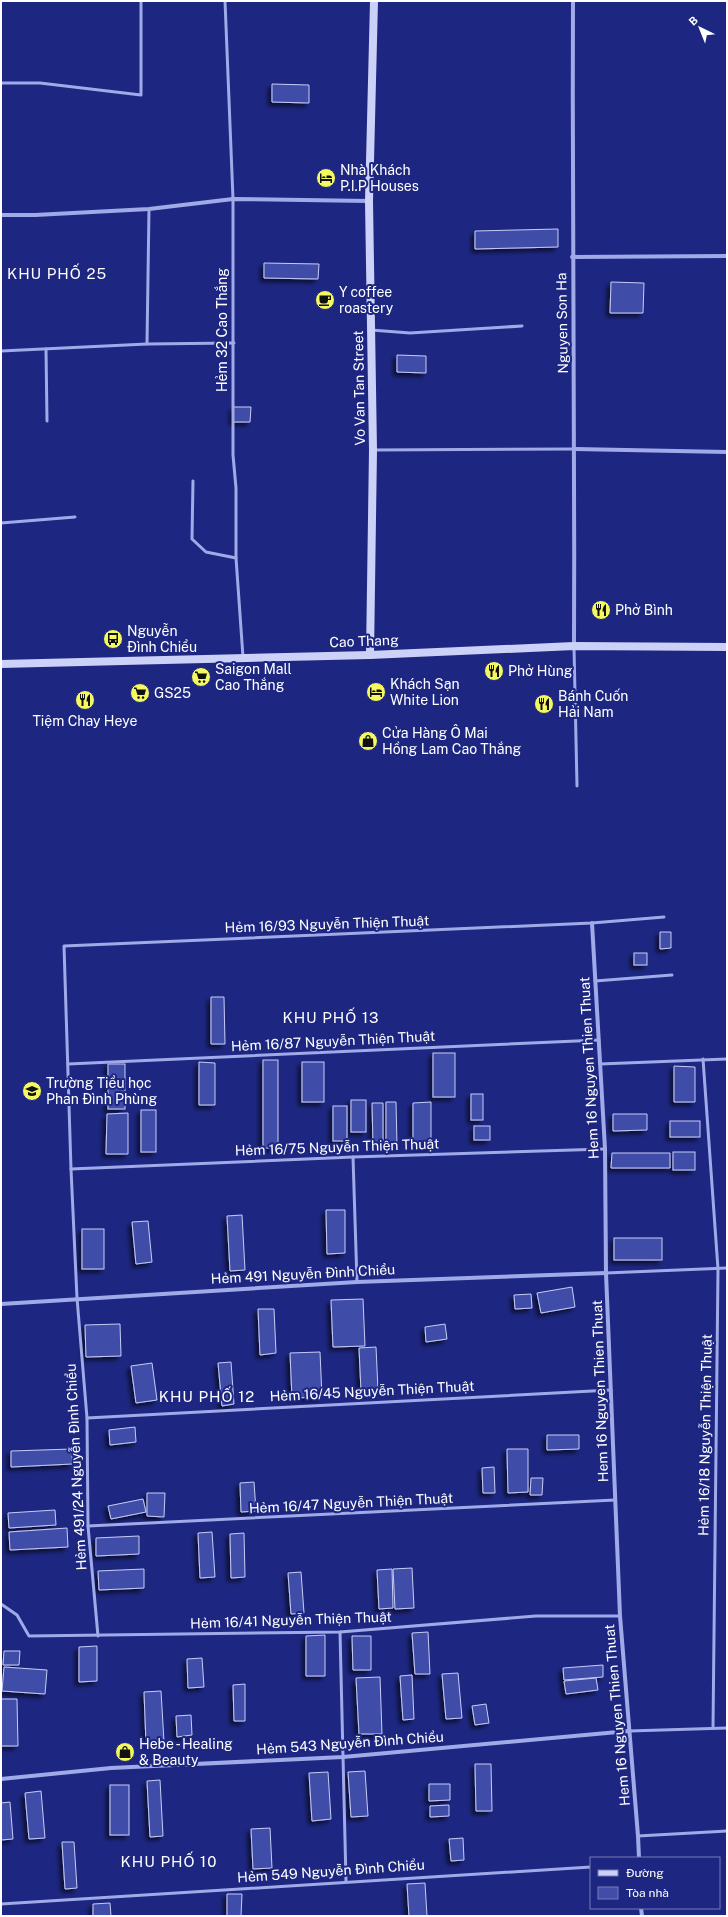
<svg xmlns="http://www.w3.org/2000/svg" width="728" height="1917" viewBox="0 0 728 1917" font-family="'Public Sans',sans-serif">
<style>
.building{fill:#414da8;stroke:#c6ccf7;filter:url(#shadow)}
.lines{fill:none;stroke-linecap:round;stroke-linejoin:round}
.lane{stroke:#a1aae9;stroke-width:3}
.street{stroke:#a1aae9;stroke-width:4}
.secondary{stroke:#ccd1f7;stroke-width:8}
.labels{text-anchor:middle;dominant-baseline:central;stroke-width:4;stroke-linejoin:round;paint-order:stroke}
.poi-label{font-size:14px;fill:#fff;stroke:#1d2781;text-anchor:start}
.street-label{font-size:14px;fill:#fff;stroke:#1d2781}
.neighbourhood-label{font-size:15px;letter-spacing:1px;fill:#fff;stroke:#1d2781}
</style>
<defs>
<filter id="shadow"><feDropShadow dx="-3.5" dy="3.5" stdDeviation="2" flood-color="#0009"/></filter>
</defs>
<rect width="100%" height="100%" fill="#1d2781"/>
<!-- building -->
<g class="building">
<path d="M272,84L309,85V103L272,102Z"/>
<path d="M558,229V247L475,249V231Z"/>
<path d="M264,263L319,264L318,279L264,278Z"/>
<path d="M611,282L644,283L643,313H610Z"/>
<path d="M397,355L426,356V373L397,372Z"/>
<path d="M233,407H251L250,422H233Z"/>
<path d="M660,932H671V948L660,949Z"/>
<rect x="634" y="953" width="13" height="12"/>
<path d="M211,997H224L225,1044H211Z"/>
<rect x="433" y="1053" width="22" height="44"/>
<rect x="263" y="1060" width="15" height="88"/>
<path d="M199,1062L215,1063V1105H199Z"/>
<rect x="302" y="1062" width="22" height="40"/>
<rect x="108" y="1064" width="17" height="45"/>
<path d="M674,1066L695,1067V1102H674Z"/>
<rect x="471" y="1094" width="12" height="26"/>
<rect x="351" y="1100" width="15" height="32"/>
<path d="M386,1102H396L397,1146H386Z"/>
<path d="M431,1102V1146H413V1103Z"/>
<path d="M372,1103H383V1145H373Z"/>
<rect x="333" y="1106" width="14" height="35"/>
<rect x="141" y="1110" width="15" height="42"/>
<path d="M128,1113V1154H106L107,1114Z"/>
<path d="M613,1114H647V1130L613,1131Z"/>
<rect x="670" y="1121" width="30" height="16"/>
<rect x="474" y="1126" width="16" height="14"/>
<rect x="673" y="1152" width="22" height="18"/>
<path d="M612,1153H670V1168H611Z"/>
<path d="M326,1210H345V1253L327,1254Z"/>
<path d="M242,1215L245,1270L230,1271L227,1216Z"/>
<path d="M148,1221L152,1262L136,1264L132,1222Z"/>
<rect x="82" y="1229" width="22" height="40"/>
<rect x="614" y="1238" width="48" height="22"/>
<path d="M572,1287L575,1307L541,1313L537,1293Z"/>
<path d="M531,1294L532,1308L515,1309L514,1295Z"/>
<path d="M363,1299L365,1346L333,1347L331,1300Z"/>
<path d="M258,1309H274L276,1353L260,1355Z"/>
<path d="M120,1324L121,1356L86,1357L85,1325Z"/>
<path d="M445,1324L447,1339L426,1342L425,1327Z"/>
<path d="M376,1347L378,1390L361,1391L359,1348Z"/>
<path d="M320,1352L322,1397L292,1398L290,1353Z"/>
<path d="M231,1362L234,1404L222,1406L218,1363Z"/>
<path d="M152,1363L157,1400L136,1403L131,1366Z"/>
<path d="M135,1427L136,1442L110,1445L109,1430Z"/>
<path d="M547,1435H579V1449L547,1450Z"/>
<path d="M72,1449V1464L11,1467V1451Z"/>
<path d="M507,1449H528V1492L508,1493Z"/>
<path d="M494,1467L495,1493H483L482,1468Z"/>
<path d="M531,1478H543L542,1495H530Z"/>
<path d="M254,1482L256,1511L241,1512L240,1483Z"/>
<path d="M147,1493H165L164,1517L147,1516Z"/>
<path d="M143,1499L146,1512L111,1519L108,1506Z"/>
<path d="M55,1510L56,1525L9,1528L8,1513Z"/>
<path d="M67,1528L68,1547L10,1550L9,1532Z"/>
<path d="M212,1532L215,1577L200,1578L198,1533Z"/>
<path d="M244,1533L245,1577L231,1578L230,1534Z"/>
<path d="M139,1536V1554L96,1556V1538Z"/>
<path d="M412,1568L414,1608L395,1609L393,1569Z"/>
<path d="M144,1569V1588L99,1590L98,1571Z"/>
<path d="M392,1569L393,1608L379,1609L377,1570Z"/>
<path d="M301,1572L304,1613L291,1614L288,1573Z"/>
<path d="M428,1632L430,1674H415L412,1633Z"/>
<path d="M325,1635V1676H306V1636Z"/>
<path d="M352,1636H371V1670H353Z"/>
<path d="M97,1646V1681L79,1682V1647Z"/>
<path d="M4,1651H20L19,1665H3Z"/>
<path d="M202,1658L204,1687L188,1688L187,1659Z"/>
<path d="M603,1665V1677L564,1680L563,1668Z"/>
<path d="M4,1667L47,1670L45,1694L2,1691Z"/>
<path d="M458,1673L462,1718L446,1719L442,1674Z"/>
<path d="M412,1675L414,1719L403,1720L400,1676Z"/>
<path d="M380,1677L382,1734H359L356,1678Z"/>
<path d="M596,1678L598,1690L566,1694L564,1681Z"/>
<path d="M245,1684V1721H234L233,1685Z"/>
<path d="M161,1691L164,1742L146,1743L144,1692Z"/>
<path d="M1,1699H17L18,1746H1Z"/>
<path d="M486,1704L489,1723L475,1725L472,1706Z"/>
<path d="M191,1715L192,1735L177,1737L176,1716Z"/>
<path d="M475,1764H491L492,1811H476Z"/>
<path d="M365,1771L368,1816L351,1817L348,1772Z"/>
<path d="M328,1772L331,1819L312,1821L309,1773Z"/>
<path d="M160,1780L163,1836L150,1837L147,1781Z"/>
<path d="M429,1784H450V1800L429,1801Z"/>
<rect x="110" y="1785" width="19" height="50"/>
<path d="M41,1791L45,1838L29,1839L25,1793Z"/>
<path d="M10,1802L13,1839L1,1840V1803Z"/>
<path d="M449,1805V1816L430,1817V1806Z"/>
<path d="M270,1828L272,1868L253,1869L251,1829Z"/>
<path d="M463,1838L464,1860L451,1861L449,1839Z"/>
<path d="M62,1842H74L77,1888L65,1889Z"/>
<path d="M425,1883L427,1916H409L407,1884Z"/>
<path d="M227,1894H242L241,1916H227Z"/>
<path d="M110,1903L111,1916H93V1904Z"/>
</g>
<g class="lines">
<!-- lane -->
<g class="lane">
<path d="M225,1L233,199V455L236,488V558L243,657"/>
<path d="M1,83H40L141,95V1"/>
<path d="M371,330L410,333L522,326"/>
<path d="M147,344L149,209"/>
<path d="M46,349L47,421"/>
<path d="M1,351L147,344L234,343"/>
<path d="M373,450L575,449"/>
<path d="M193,481L192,539L206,552L236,558"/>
<path d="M1,523L75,517"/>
<path d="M574,647L577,786"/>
<path d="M595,981L672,975"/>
<path d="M703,1059L718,1269L713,1728"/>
<path d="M68,1064L599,1040"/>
<path d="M600,1064L727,1059"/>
<path d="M353,1157L357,1282"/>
<path d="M71,1169L353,1157L605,1149"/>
<path d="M606,1273L727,1268"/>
<path d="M87,1418L611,1390"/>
<path d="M88,1526L615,1500"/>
<path d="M1,1604L17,1615L29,1636L340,1632L536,1616H620"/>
<path d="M340,1632L346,1881"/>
<path d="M98,1636L88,1526L87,1418L77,1298L71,1169L64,946L592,923L664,917"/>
<path d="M629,1731L727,1728"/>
<path d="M638,1836L727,1831"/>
<path d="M1,1904L591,1867"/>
</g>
<!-- street -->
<g class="street">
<path d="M573,1C572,216 575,431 574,646"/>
<path d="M1,215H35L149,209L233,199L369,201"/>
<path d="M572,257L727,256"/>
<path d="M575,449L727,452"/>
<path d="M592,923L605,1149L606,1273L620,1616L638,1836L639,1858"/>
<path d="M1,1304L357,1282L606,1273"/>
<path d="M1,1779L111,1768L343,1757L629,1731"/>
<path d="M641,1908L642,1916"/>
</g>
<!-- secondary -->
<g class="secondary">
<path d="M370,655L373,450L369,201L374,1"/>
<path d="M1,664L370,655L574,646L727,647"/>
</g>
</g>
<!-- icons -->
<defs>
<g id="hotel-disc" transform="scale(1)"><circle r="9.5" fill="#f3f95f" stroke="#1d2781"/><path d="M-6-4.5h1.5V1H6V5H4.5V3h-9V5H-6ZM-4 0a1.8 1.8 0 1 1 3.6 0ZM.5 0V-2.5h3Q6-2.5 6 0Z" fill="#111"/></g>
<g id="cafe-disc" transform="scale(1)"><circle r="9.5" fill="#f3f95f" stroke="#1d2781"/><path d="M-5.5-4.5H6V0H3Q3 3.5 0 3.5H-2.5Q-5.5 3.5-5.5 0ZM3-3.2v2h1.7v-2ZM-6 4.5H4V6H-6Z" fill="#111"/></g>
<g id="restaurant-disc" transform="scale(1)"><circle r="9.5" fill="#f3f95f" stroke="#1d2781"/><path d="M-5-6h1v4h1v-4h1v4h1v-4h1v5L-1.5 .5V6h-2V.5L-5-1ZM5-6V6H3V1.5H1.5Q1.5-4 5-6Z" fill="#111"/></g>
<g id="bus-disc" transform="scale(1)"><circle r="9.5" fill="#f3f95f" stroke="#1d2781"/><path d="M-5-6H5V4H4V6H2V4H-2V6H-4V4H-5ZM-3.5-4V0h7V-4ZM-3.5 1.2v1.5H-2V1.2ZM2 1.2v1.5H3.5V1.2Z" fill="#111"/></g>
<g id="supermarket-disc" transform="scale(1)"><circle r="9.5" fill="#f3f95f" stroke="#1d2781"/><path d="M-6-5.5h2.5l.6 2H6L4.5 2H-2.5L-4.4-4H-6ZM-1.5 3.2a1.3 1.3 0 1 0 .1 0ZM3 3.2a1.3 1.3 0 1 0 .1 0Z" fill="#111"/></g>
<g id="shop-disc" transform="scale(1)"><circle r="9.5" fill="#f3f95f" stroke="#1d2781"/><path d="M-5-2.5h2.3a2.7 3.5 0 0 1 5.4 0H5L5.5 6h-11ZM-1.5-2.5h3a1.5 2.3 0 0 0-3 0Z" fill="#111"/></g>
<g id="school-disc" transform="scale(1)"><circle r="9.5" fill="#f3f95f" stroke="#1d2781"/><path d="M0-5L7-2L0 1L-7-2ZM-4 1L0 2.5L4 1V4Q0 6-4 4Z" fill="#111"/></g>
</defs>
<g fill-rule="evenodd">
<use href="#hotel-disc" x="326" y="178"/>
<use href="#cafe-disc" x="325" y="300"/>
<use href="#restaurant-disc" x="601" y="610"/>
<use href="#bus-disc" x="113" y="639"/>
<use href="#restaurant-disc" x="494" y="671"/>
<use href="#supermarket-disc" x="201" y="677"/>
<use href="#hotel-disc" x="376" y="692"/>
<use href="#supermarket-disc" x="140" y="693"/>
<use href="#restaurant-disc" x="85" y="700"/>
<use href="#restaurant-disc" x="544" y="704"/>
<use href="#shop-disc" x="368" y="741"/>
<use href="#school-disc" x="32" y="1091"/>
<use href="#shop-disc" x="125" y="1752"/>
</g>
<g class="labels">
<!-- poi labels -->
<g class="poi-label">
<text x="340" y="170">Nhà Khách<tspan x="340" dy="16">P.I.P Houses</tspan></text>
<text x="339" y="292">Y coffee<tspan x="339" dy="16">roastery</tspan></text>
<text x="615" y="610">Phở Bình</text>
<text x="127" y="631">Nguyễn<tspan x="127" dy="16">Đình Chiểu</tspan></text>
<text x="215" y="669">Saigon Mall<tspan x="215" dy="16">Cao Thắng</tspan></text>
<text x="508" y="671">Phở Hùng</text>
<text x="390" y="684">Khách Sạn<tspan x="390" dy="16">White Lion</tspan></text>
<text x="154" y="693">GS25</text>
<text x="558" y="696">Bánh Cuốn<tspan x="558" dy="16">Hải Nam</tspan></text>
<text x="85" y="721" text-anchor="middle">Tiệm Chay Heye</text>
<text x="382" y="733">Cửa Hàng Ô Mai<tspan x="382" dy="16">Hồng Lam Cao Thắng</tspan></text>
<text x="46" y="1083">Trường Tiểu học<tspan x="46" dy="16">Phan Đình Phùng</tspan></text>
<text x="139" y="1744">Hebe - Healing<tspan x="139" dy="16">&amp; Beauty</tspan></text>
</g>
<!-- street labels -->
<g class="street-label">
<text transform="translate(562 323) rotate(-91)">Nguyen Son Ha</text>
<text transform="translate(222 330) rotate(-90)">Hẻm 32 Cao Thắng</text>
<text transform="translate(359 388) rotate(-91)">Vo Van Tan Street</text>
<text transform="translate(364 641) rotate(-2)">Cao Thang</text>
<text transform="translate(327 924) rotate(-2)">Hẻm 16/93 Nguyễn Thiện Thuật</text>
<text transform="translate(333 1041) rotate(-3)">Hẻm 16/87 Nguyễn Thiện Thuật</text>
<text transform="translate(589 1068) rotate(-93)">Hem 16 Nguyen Thien Thuat</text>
<text transform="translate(337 1147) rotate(-2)">Hẻm 16/75 Nguyễn Thiện Thuật</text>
<text transform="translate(303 1274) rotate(-3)">Hẻm 491 Nguyễn Ðình Chiểu</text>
<text transform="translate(372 1391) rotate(-3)">Hẻm 16/45 Nguyễn Thiện Thuật</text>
<text transform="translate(600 1391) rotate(-92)">Hem 16 Nguyen Thien Thuat</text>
<text transform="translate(705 1435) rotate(-89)">Hẻm 16/18 Nguyễn Thiện Thuật</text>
<text transform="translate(76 1467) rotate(-93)">Hẻm 491/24 Nguyễn Đình Chiểu</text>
<text transform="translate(351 1503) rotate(-3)">Hẻm 16/47 Nguyễn Thiện Thuật</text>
<text transform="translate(291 1620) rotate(-2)">Hẻm 16/41 Nguyễn Thiện Thuật</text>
<text transform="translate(617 1715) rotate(-95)">Hem 16 Nguyen Thien Thuat</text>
<text transform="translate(350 1743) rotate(-4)">Hẻm 543 Nguyễn Ðình Chiểu</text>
<text transform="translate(331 1871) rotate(-4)">Hẻm 549 Nguyễn Ðình Chiểu</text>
</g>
<!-- neighbourhood labels -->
<g class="neighbourhood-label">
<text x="57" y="273">KHU PHỐ 25</text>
<text x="331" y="1017">KHU PHỐ 13</text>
<text x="207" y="1396">KHU PHỐ 12</text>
<text x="169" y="1861">KHU PHỐ 10</text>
</g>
</g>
<!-- border -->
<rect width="728" height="1917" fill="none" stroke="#ffffff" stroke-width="4"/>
<!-- legend -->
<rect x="590" y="1857" width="130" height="52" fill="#1d2781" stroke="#777db3"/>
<rect x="598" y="1870" width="20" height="6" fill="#ccd1f7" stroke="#777db3"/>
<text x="626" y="1877" font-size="12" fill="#ffffff">Đường</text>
<rect x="598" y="1887" width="20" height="12" fill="#414da8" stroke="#777db3"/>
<text x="626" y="1897" font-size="12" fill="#ffffff">Tòa nhà</text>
<!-- north arrow -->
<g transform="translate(700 28) rotate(317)" stroke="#1d2781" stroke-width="3" paint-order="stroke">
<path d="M0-3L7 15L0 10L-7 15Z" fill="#ffffff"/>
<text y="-6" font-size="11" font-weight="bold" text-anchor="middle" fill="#ffffff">B</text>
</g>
</svg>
